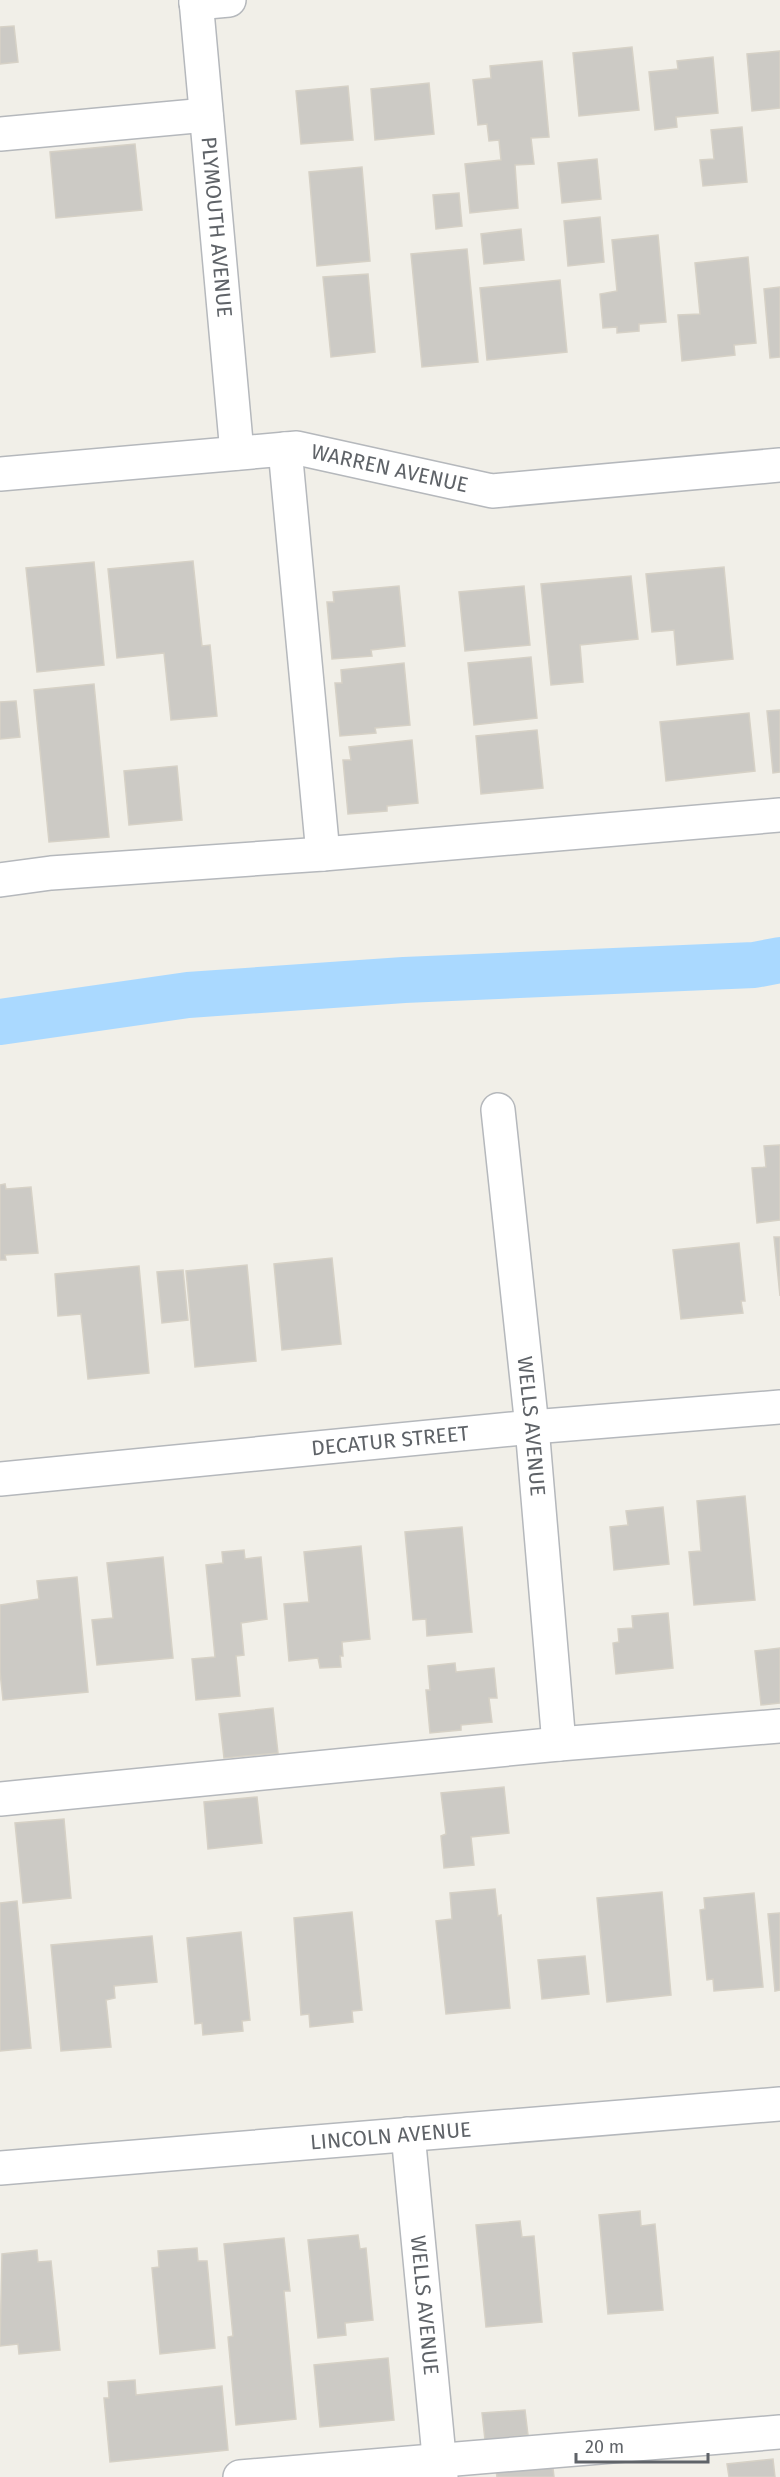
<svg xmlns="http://www.w3.org/2000/svg" width="780" height="2477" viewBox="0 0 780 2477" font-family="'Fira Sans',sans-serif">
<style>
.lines{fill:none;stroke-linecap:round;stroke-linejoin:round}
.canal{stroke:#aad9ff;stroke-width:46}
.building{fill:#cccac5;stroke:#d6d1c6;stroke-width:1.5}
.minor-casing{stroke:#b5b8bc;stroke-width:36}
.minor{stroke:#fff;stroke-width:33}
.labels{text-anchor:middle;dominant-baseline:central;stroke-width:6;stroke-linejoin:round;paint-order:stroke}
.street-label{font-size:21px;fill:#5f6368;stroke:#fff}
</style>
<rect width="100%" height="100%" fill="#f1efe8"/>
<g class="lines">
<!-- canal -->
<path class="canal" d="M0,1022L188,995L404,980L754,965L780,960"/>
</g>
<!-- building -->
<g class="building">
<path d="M14,26L18,62L0,64V27Z"/>
<path d="M632,47L639,110L579,116L573,53Z"/>
<path d="M780,51V108L752,111L747,54Z"/>
<path d="M713,57L718,113L676,117L677,127L655,130L649,72L678,69L677,61Z"/>
<path d="M542,61L549,137L531,138L534,164L515,165L518,208L470,213L465,164L501,160L499,140L489,141L487,124L478,125L473,80L491,78L490,66Z"/>
<path d="M429,83L434,134L375,140L371,89Z"/>
<path d="M348,86L353,140L301,144L296,91Z"/>
<path d="M742,127L747,182L703,186L700,160L714,159L711,130Z"/>
<path d="M135,144L142,210L56,218L50,152Z"/>
<path d="M597,159L601,199L562,203L558,163Z"/>
<path d="M362,167L370,261L317,266L309,172Z"/>
<path d="M459,193L462,226L436,229L433,195Z"/>
<path d="M600,217L604,262L568,266L564,221Z"/>
<path d="M521,229L524,260L484,264L481,234Z"/>
<path d="M658,235L666,322L639,324V331L617,333V327L603,328L600,294L617,291L612,240Z"/>
<path d="M467,249L478,362L422,367L411,254Z"/>
<path d="M748,257L756,343L734,345L735,355L682,361L678,315L700,314L695,263Z"/>
<path d="M368,274L375,352L331,357L323,277Z"/>
<path d="M560,280L567,352L487,360L480,288Z"/>
<path d="M780,287V357L770,358L764,289Z"/>
<path d="M193,561L202,646L210,645L217,716L171,720L164,653L117,658L108,569Z"/>
<path d="M94,562L104,665L37,672L26,568Z"/>
<path d="M724,567L733,659L677,665L674,630L652,632L646,574Z"/>
<path d="M631,576L638,639L580,645L583,682L551,685L541,584Z"/>
<path d="M399,586L405,646L371,650L372,656L332,659L327,602H334L333,592Z"/>
<path d="M524,586L530,645L465,651L459,592Z"/>
<path d="M531,657L537,718L474,725L468,663Z"/>
<path d="M404,663L410,725L375,728L376,733L340,736L335,683H342L341,670Z"/>
<path d="M94,684L109,837L49,842L34,690Z"/>
<path d="M16,701L20,737L0,739V702Z"/>
<path d="M780,710V772L773,773L767,711Z"/>
<path d="M749,713L755,771L666,781L660,722Z"/>
<path d="M537,730L543,788L481,794L476,736Z"/>
<path d="M412,740L418,803L387,806V811L348,814L343,760H351L349,747Z"/>
<path d="M177,766L182,820L129,825L124,771Z"/>
<path d="M780,1145V1220L757,1223L752,1168L766,1167L764,1146Z"/>
<path d="M5,1184L6,1189L31,1187L38,1253L5,1255L6,1260H0V1185Z"/>
<path d="M774,1237H780V1296Z"/>
<path d="M739,1243L745,1301H741L743,1313L681,1319L673,1250Z"/>
<path d="M332,1258L341,1344L282,1350L274,1264Z"/>
<path d="M247,1265L256,1361L195,1367L186,1271Z"/>
<path d="M139,1266L149,1373L88,1379L81,1314L58,1316L55,1274Z"/>
<path d="M183,1270L188,1320L162,1323L157,1272Z"/>
<path d="M745,1496L755,1600L694,1605L689,1552L701,1551L697,1501Z"/>
<path d="M663,1507L669,1564L614,1570L610,1527L628,1525L626,1511Z"/>
<path d="M462,1527L472,1632L427,1636L426,1619L413,1620L405,1532Z"/>
<path d="M361,1546L370,1639L342,1642L343,1656H340L341,1667L320,1668L318,1658L289,1661L284,1604L309,1602L304,1552Z"/>
<path d="M244,1550L245,1559L261,1557L267,1619L241,1623L244,1655L236,1656L240,1696L196,1700L192,1659L215,1657L206,1565L223,1563L222,1552Z"/>
<path d="M163,1557L173,1658L97,1665L92,1620L113,1618L107,1563Z"/>
<path d="M77,1577L88,1692L3,1700L0,1672V1605L39,1599L37,1581Z"/>
<path d="M668,1613L673,1668L616,1674L613,1643L619,1642L618,1629L633,1628L632,1616Z"/>
<path d="M780,1648V1703L761,1705L755,1651Z"/>
<path d="M455,1663L456,1672L494,1668L497,1698H489L492,1722L461,1725V1730L430,1733L426,1690H430L428,1666Z"/>
<path d="M273,1708L278,1753L224,1758L219,1714Z"/>
<path d="M504,1787L509,1833L471,1837L474,1865L444,1868L441,1836L446,1834L441,1793Z"/>
<path d="M257,1797L262,1843L208,1849L204,1802Z"/>
<path d="M64,1819L71,1898L23,1903L15,1823Z"/>
<path d="M495,1889L498,1916L501,1915L510,2008L446,2014L436,1921L452,1919L450,1893Z"/>
<path d="M662,1892L671,1995L607,2002L597,1898Z"/>
<path d="M754,1893L763,1987L714,1991L713,1979L707,1980L700,1910L705,1909L704,1898Z"/>
<path d="M17,1901L31,2048L0,2051V1903Z"/>
<path d="M352,1912L362,2010L352,2011L353,2022L310,2027L309,2014L301,2015L294,1918Z"/>
<path d="M780,1913V1990L775,1991L768,1914Z"/>
<path d="M241,1932L250,2020L242,2021L243,2031L203,2035L202,2023L195,2024L187,1938Z"/>
<path d="M152,1936L157,1982L114,1986L115,1998L106,2000L111,2047L61,2051L51,1945Z"/>
<path d="M585,1956L589,1994L542,1999L538,1960Z"/>
<path d="M640,2211L641,2226L655,2224L663,2310L608,2314L599,2215Z"/>
<path d="M520,2221L522,2237L534,2236L542,2322L486,2327L476,2225Z"/>
<path d="M358,2235L360,2249L366,2248L373,2320L345,2323L346,2335L318,2338L308,2240Z"/>
<path d="M284,2238L290,2291H284L296,2419L236,2425L228,2337L233,2336L224,2244Z"/>
<path d="M197,2248L198,2261H207L215,2348L160,2354L152,2268L159,2267L158,2251Z"/>
<path d="M37,2250L38,2262L51,2261L60,2350L19,2354L18,2344L0,2346L2,2254Z"/>
<path d="M388,2358L394,2420L320,2427L314,2365Z"/>
<path d="M135,2380L136,2395L222,2386L228,2450L110,2462L104,2398H109L108,2382Z"/>
<path d="M525,2410L528,2435L485,2440L482,2413Z"/>
<path d="M552,2459L554,2477H497L495,2464Z"/>
<path d="M773,2459L775,2477H729L727,2464Z"/>
</g>
<g class="lines">
<!-- minor casing -->
<g class="minor-casing">
<g id="minor">
<path id="s1" d="M196,0L237,453"/>
<path d="M196,3L229,0"/>
<path d="M0,134L206,115"/>
<path d="M285,449L323,854"/>
<path id="s2" d="M0,474L297,448L492,491L780,465"/>
<path d="M0,880L51,873L323,854L780,815"/>
<path id="s3" d="M498,1110L532,1427L559,1744"/>
<path id="s4" d="M0,1479L532,1427L780,1407"/>
<path d="M0,1799L559,1744L780,1726"/>
<path id="s5" d="M408,2134L441,2477"/>
<path id="s6" d="M0,2168L780,2104"/>
<path d="M240,2477L780,2432"/>
</g>
</g>
<!-- minor -->
<use href="#minor" class="minor"/>
</g>
<g class="labels">
<!-- street labels -->
<g class="street-label">
<text stroke="none"><textPath href="#s1" startOffset="228">PLYMOUTH AVENUE</textPath></text>
<text stroke="none"><textPath href="#s2" startOffset="393">WARREN AVENUE</textPath></text>
<text stroke="none"><textPath href="#s3" startOffset="318">WELLS AVENUE</textPath></text>
<text stroke="none"><textPath href="#s4" startOffset="392">DECATUR STREET</textPath></text>
<text stroke="none"><textPath href="#s6" startOffset="392">LINCOLN AVENUE</textPath></text>
<text stroke="none"><textPath href="#s5" startOffset="172">WELLS AVENUE</textPath></text>
</g>
</g>
<!-- scale -->
<path d="M576 2453v9h132v-9" fill="none" stroke="#5f6368" stroke-width="3"/>
<text x="585" y="2453" font-size="18" fill="#5f6368" stroke="#ffffff" stroke-width="4.5" paint-order="stroke">20 m</text>
</svg>
